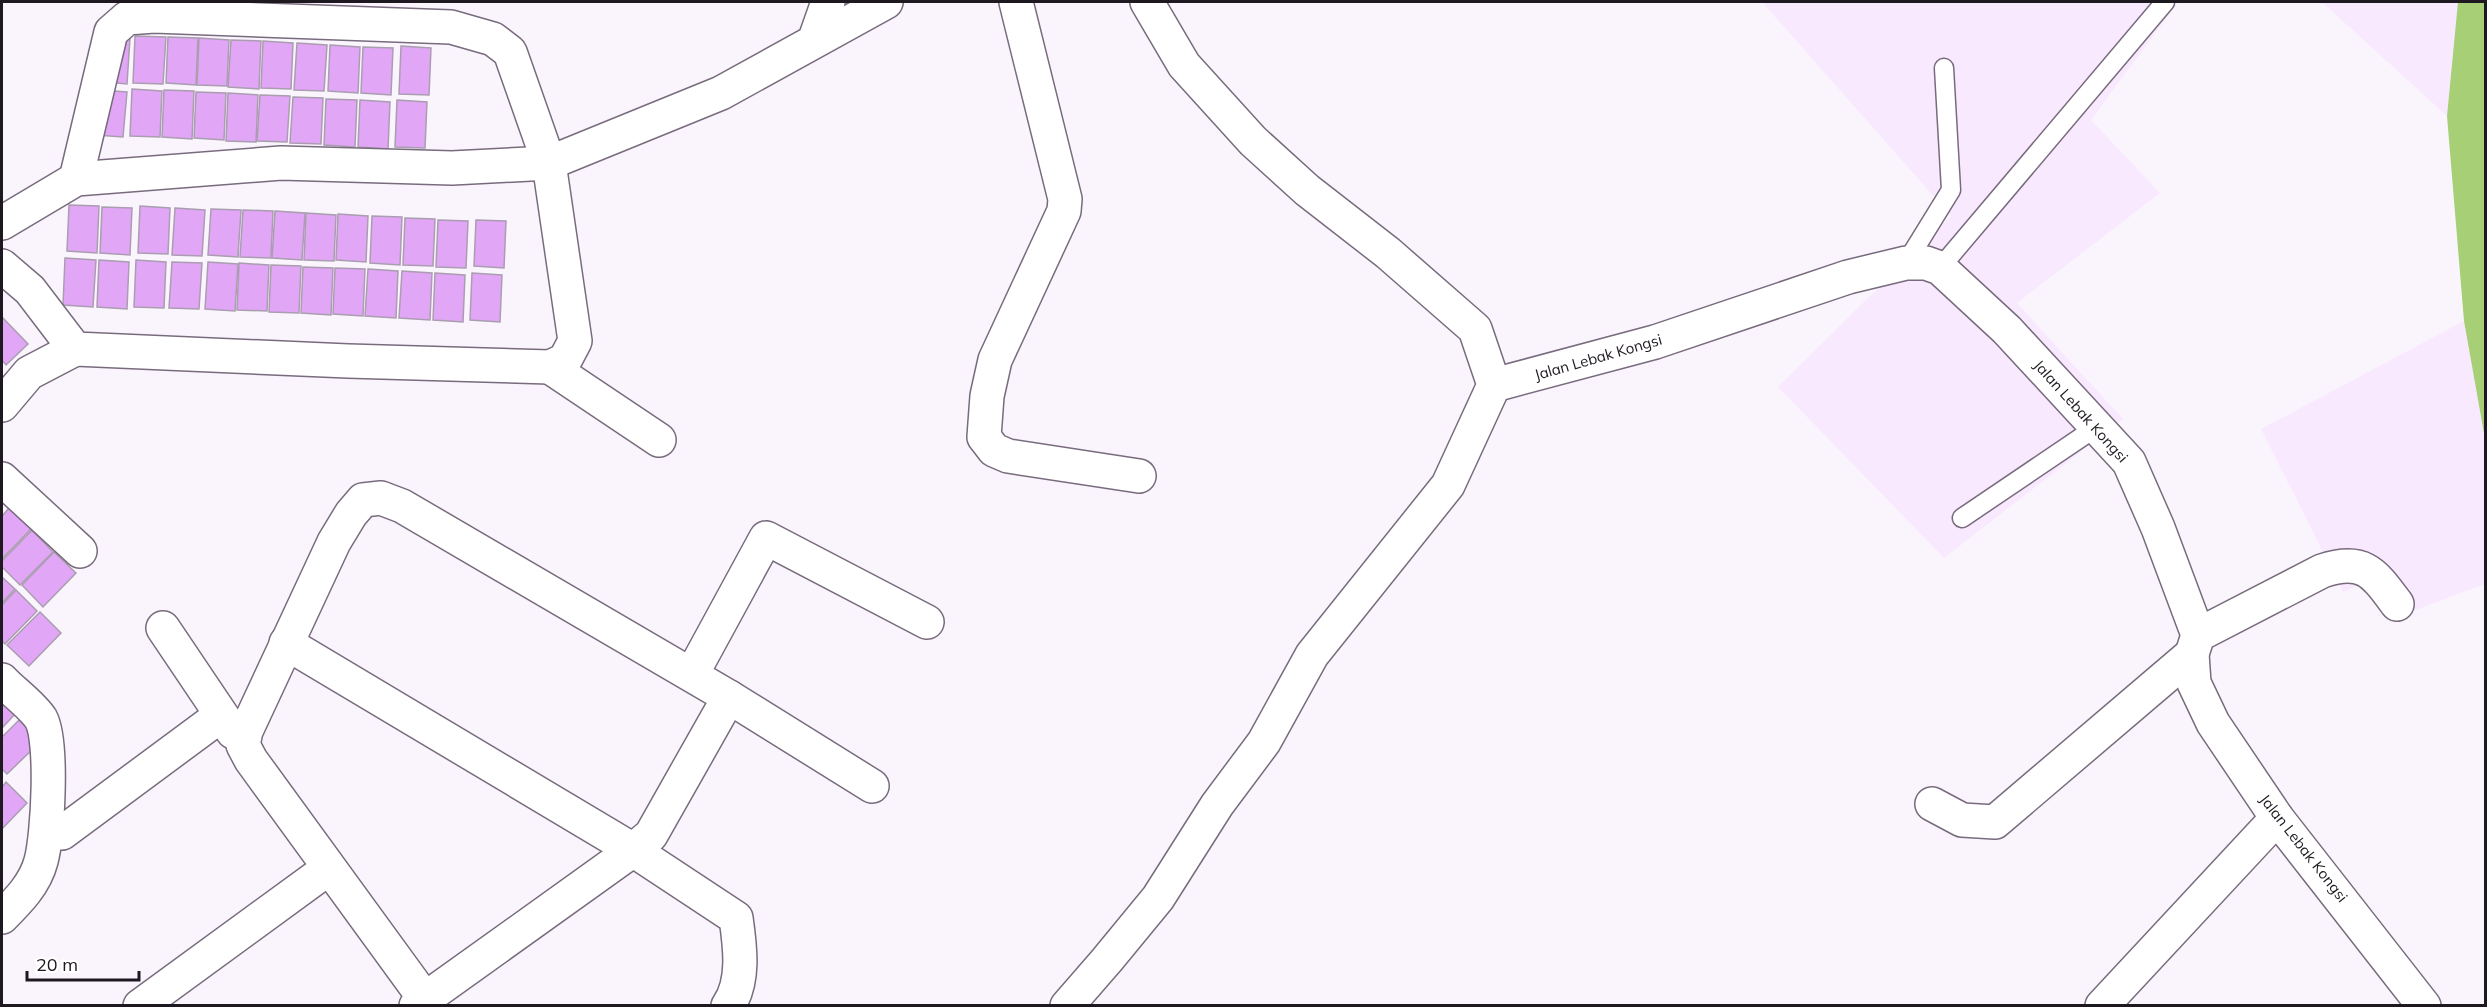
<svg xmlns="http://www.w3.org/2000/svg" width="2487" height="1007" viewBox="0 0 2487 1007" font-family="Mulish,sans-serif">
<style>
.built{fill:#f8e9fe}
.water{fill:#a6cf76}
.building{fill:#e1a7f6;stroke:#aa9db0;stroke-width:1.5}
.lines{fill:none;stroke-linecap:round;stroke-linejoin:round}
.service-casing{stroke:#786b7d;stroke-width:21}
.minor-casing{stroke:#786b7d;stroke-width:36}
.service{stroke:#fff;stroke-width:18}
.minor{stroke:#fff;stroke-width:33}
.labels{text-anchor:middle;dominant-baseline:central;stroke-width:4.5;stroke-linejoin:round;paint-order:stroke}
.street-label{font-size:15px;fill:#1e1920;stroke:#fff}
</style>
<rect width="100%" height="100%" fill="#faf5fd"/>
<!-- built -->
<g class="built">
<path d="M1762,2H2178L2091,120L2160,193L2017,303L2123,419L1944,558L1778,387L1951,216Z"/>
<path d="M2322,2H2458L2447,116Z"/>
<path d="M2464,321L2485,439V584L2413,611L2386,572L2343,592L2261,429Z"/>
</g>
<!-- water -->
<path class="water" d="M2458,2H2485V439L2464,321L2447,116Z"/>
<!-- building -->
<g class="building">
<path d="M110,36L130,38L127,84L106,82Z"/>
<path d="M135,36L166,37L163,84L133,83Z"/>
<path d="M168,37L198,38L196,85L166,83Z"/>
<path d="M199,38L229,40L227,86L197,85Z"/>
<path d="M231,40L261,41L259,89L228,87Z"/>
<path d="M263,41L293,43L291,89L261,88Z"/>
<path d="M297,43L327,45L324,91L294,90Z"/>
<path d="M330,45L360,47L358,93L328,91Z"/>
<path d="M401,46L431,48L429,95L399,94Z"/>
<path d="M363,47L393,48L391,95L361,93Z"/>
<path d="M132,89L162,91L160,137L130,136Z"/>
<path d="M100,90L127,92L123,137L96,135Z"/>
<path d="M164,90L194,91L192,139L162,137Z"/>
<path d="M196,92L226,93L224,140L194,138Z"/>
<path d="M228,93L258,95L256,142L226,141Z"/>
<path d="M260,95L290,96L287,142L257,141Z"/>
<path d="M293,97L323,98L321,144L290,143Z"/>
<path d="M326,99L357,100L355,147L324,145Z"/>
<path d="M360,100L390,102L388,149L358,147Z"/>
<path d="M397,100L427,102L425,148L395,147Z"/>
<path d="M69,205L99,206L97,253L67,251Z"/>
<path d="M140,206L170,208L168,254L138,253Z"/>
<path d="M102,207L132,208L130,255L100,253Z"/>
<path d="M175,208L205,210L202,256L172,255Z"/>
<path d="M211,209L241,210L238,257L208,255Z"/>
<path d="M243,210L273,211L271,258L240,257Z"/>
<path d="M275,211L305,213L302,260L272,258Z"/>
<path d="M306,213L336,215L334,261L304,260Z"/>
<path d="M338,214L368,216L366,262L336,260Z"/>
<path d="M372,216L402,217L400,265L370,263Z"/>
<path d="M405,218L435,219L433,266L403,265Z"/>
<path d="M438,220L468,221L466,268L436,267Z"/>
<path d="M476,220L506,221L504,268L474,266Z"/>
<path d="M65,258L96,260L93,307L63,305Z"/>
<path d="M99,260L129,262L127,309L97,307Z"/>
<path d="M136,260L166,262L164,308L134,307Z"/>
<path d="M172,262L202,263L199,309L169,308Z"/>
<path d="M208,262L238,264L235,311L205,309Z"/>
<path d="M239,263L269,265L267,311L237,310Z"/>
<path d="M271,265L301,266L299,313L269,312Z"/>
<path d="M303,267L333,268L331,315L301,313Z"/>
<path d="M335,268L365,269L363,316L333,314Z"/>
<path d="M368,269L398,271L396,318L365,316Z"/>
<path d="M402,271L432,273L430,320L399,318Z"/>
<path d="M435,273L465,275L463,322L433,320Z"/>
<path d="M472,273L502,275L500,322L470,320Z"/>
<path d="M2,317L28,344L6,365L2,360Z"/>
<path d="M9,508L31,529L2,559V516Z"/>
<path d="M32,530L53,552L20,585L2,567V561Z"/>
<path d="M54,552L76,573L43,607L22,585Z"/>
<path d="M2,577L15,589L2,603Z"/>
<path d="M16,590L37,611L5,644L2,641V605Z"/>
<path d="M40,612L61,633L29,666L7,645Z"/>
<path d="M2,701L15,714L2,728Z"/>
<path d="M19,720L40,742L7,774L2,769V737Z"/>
<path d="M6,782L27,803L2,829V787Z"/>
</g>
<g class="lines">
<!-- service casing -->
<g class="service-casing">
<g id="service">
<path d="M1906,263L1951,190L1944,68"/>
<path d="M1940,268L2165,2"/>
<path d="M1962,518L2098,426"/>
</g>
</g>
<!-- minor casing -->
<g class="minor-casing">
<g id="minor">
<path d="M1016,2L1065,199L1064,211L995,360L987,396L984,437L994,450L1008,456L1139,476"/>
<path d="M815,39L828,2"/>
<path d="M2,223L76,179L281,163L452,168L549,163L721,93L886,2"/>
<path d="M2,266L30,290L75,349L348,361L550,367L565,360L575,341L549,163L510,52L493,39L451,27L154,16L127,18L111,32L76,179"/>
<path d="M550,367L659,440"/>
<path d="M1494,385L1655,342L1848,277L1906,263H1926L1940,268L2007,330L2129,462L2158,528L2198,635L2192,654L2194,683L2213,723L2277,818L2424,1006"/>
<path d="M2,405L29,373L75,349"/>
<path d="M2,479L80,551"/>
<path d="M163,628L233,732"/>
<path d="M2198,635L2322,571C2364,557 2374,573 2397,604"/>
<path d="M286,643L633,850L736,918C740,946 745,982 728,1006"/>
<path d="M692,674L766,538L927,622"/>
<path d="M2,680C12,691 33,706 41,719C53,741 48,835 41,861C35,884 18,901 2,917"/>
<path d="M729,697L872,786"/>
<path d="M1932,804L1962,820L1995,822L2192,654"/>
<path d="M62,833L220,716"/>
<path d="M140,1006L329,868"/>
<path d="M416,1006L425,999L633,850L651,835L729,697L402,506L381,498L363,500L351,514L334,542L246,731L243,745L251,760L425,999L430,1006"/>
<path d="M1067,1006L1107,960L1158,898L1217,805L1264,742L1312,655L1448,485L1494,385L1475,329L1388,253L1307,190L1253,141L1184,65L1147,2"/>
<path d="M2102,1006L2277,818"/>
</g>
</g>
<!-- service -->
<use href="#service" class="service"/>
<!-- minor -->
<use href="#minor" class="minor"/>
</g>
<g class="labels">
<!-- street labels -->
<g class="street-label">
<text transform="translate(1598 357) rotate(-16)">Jalan Lebak Kongsi</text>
<text transform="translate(2081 411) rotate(48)">Jalan Lebak Kongsi</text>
<text transform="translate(2304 848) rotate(52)">Jalan Lebak Kongsi</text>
</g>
</g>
<!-- border -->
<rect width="2487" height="1007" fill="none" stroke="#1e1920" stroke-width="6"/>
<!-- scale -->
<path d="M27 971v9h112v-9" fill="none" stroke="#1e1920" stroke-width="3"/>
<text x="36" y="971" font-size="18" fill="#1e1920" stroke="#ffffff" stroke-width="4.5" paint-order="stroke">20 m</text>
</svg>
